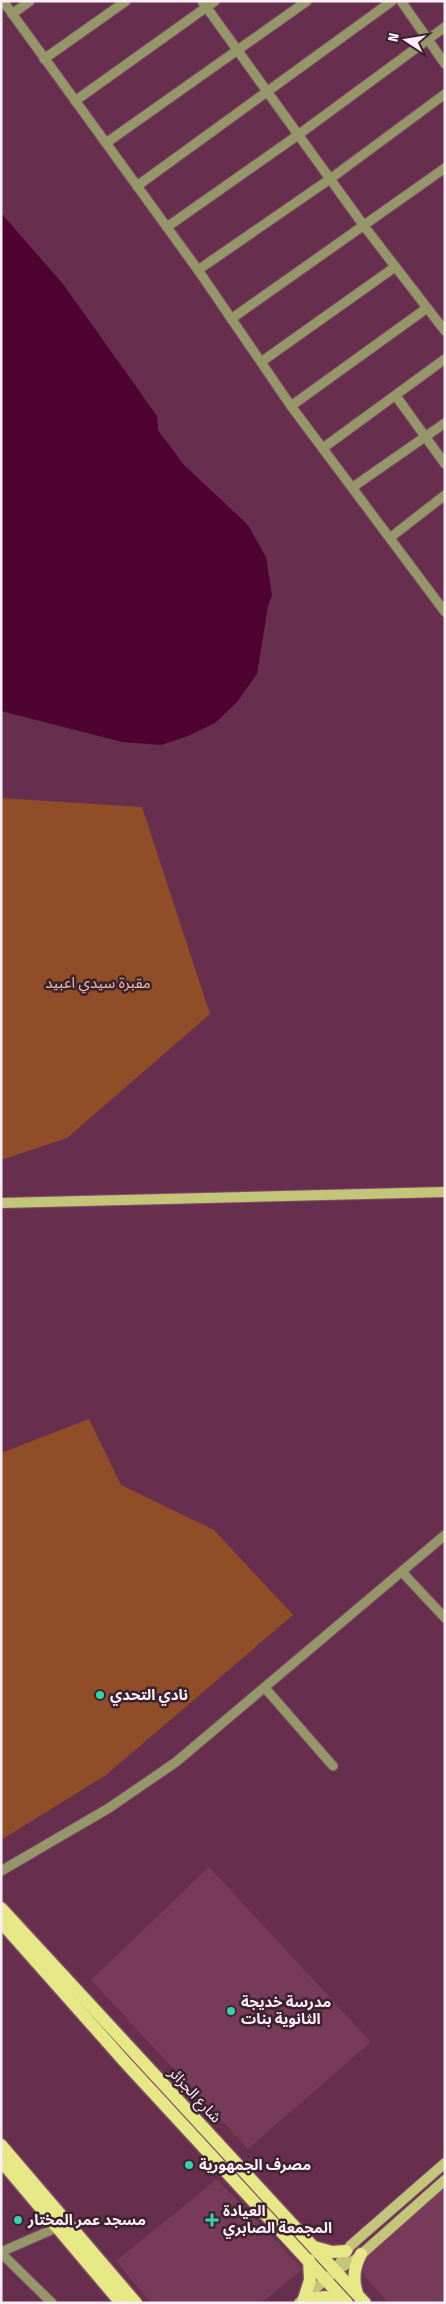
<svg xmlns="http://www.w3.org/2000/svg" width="446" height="2304" viewBox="0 0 446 2304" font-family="'Fira Sans Condensed','Noto Sans Arabic',sans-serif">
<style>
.built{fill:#773a59}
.green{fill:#8f4e27}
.water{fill:#4e0332}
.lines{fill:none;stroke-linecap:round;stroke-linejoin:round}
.street-casing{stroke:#7f4e68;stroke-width:11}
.secondary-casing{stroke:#7f4e68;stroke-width:12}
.primary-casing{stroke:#7f4e68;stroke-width:15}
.street{stroke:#969769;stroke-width:9}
.secondary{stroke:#c3c579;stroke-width:10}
.primary{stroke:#e6e785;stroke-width:12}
.poi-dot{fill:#34d4a8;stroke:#3c222f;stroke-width:2}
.labels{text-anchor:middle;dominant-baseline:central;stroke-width:5;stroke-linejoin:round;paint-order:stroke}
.park-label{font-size:15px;fill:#f1bea3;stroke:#3c222f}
.poi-label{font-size:15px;font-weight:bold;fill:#fdeff5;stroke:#3c222f;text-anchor:start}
.street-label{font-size:15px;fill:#fdeff5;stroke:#3c222f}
</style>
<rect width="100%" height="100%" fill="#672f4d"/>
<!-- built -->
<g class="built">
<path d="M209,1867L371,2042L248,2149L91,1980Z"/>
<path d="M217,2179L303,2269L261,2303H151L116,2261Z"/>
<path d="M445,2184V2303H389L365,2277L362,2266L364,2260L368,2254Z"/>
</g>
<!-- green -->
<g class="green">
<path d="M1,798L142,807L210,1014L67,1138L1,1160Z"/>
<path d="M89,1419L121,1485L214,1530L293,1615L106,1775L1,1840V1453Z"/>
</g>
<!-- water -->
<path class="water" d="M1,213L63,284L157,416L158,430L184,465L248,525L266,557L272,595L268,606L257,674L237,702L215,723L188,736L161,745L122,742L1,711Z"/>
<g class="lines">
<!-- street casing -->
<g class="street-casing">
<g id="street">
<path d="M3,1L198,270L291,406L445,612"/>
<path d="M202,1L364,226L445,331"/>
<path d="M401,1L445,64"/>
<path d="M12,14L30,1"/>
<path d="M44,59L126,1"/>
<path d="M75,101L215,1"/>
<path d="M106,143L307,1"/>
<path d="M137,186L392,1"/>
<path d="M167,227L298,135L445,27"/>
<path d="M198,270L330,179L445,94"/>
<path d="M231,319L445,168"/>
<path d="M261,362L395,267"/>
<path d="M396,396L445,464"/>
<path d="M291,406L427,308"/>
<path d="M323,448L445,359"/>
<path d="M353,487L445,423"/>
<path d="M391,537L445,495"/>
<path d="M402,1572L445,1618"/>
<path d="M265,1688L333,1766"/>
<path d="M1,1871L109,1808L176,1762L445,1535"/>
<path d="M1,2252L56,2228"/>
<path d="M1,2253L52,2303"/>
</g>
</g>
<!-- secondary casing -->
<g class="secondary-casing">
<g id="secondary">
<path d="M1,1203L445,1192"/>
<path d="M335,2271L356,2259L445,2180"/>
<path d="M299,2303L335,2271L350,2246L445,2163"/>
</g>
</g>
<!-- primary casing -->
<g class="primary-casing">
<g id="primary">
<path d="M1,1908L365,2303"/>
<path d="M1,1922L125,2062L347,2303"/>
<path d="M1,2145L136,2303"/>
<path d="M1,2161L121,2303"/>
<path d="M314,2247L332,2252L346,2251"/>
<path d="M357,2293C352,2279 354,2267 361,2254"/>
<path d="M304,2299L326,2297L346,2302"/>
<path d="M304,2299L310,2280L309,2260"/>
</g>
</g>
<!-- street -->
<use href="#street" class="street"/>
<!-- secondary -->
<use href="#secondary" class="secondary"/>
<!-- primary -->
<use href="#primary" class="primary"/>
</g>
<!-- markers -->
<g class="poi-dot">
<circle cx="100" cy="1695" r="5"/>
<circle cx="231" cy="2011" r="5"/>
<circle cx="189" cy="2165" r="5"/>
<circle cx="18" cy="2220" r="5"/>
<path d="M209.5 2212.5h5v5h5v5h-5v5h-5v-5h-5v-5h5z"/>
</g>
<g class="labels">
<!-- park labels -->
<g class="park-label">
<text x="98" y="983">مقبرة سيدي اعبيد</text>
</g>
<!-- poi labels -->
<g class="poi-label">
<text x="110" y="1695">نادي التحدي</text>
<text x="241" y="2002">مدرسة خديجة<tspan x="241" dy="17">الثانوية بنات</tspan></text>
<text x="199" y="2165">مصرف الجمهورية</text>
<text x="223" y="2211">العيادة<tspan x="223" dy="17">المجمعة الصابري</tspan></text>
<text x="28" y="2220">مسجد عمر المختار</text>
</g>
<!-- street labels -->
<g class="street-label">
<text transform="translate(195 2095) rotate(47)">شارع الجزائر</text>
</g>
</g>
<!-- border -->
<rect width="446" height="2304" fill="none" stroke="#fdeff5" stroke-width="5"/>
<!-- north arrow -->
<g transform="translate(406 40) rotate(282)" stroke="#3c222f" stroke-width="4" paint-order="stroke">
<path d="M0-4L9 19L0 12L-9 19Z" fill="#fdeff5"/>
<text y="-8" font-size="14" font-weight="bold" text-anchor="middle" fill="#fdeff5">N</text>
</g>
</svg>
